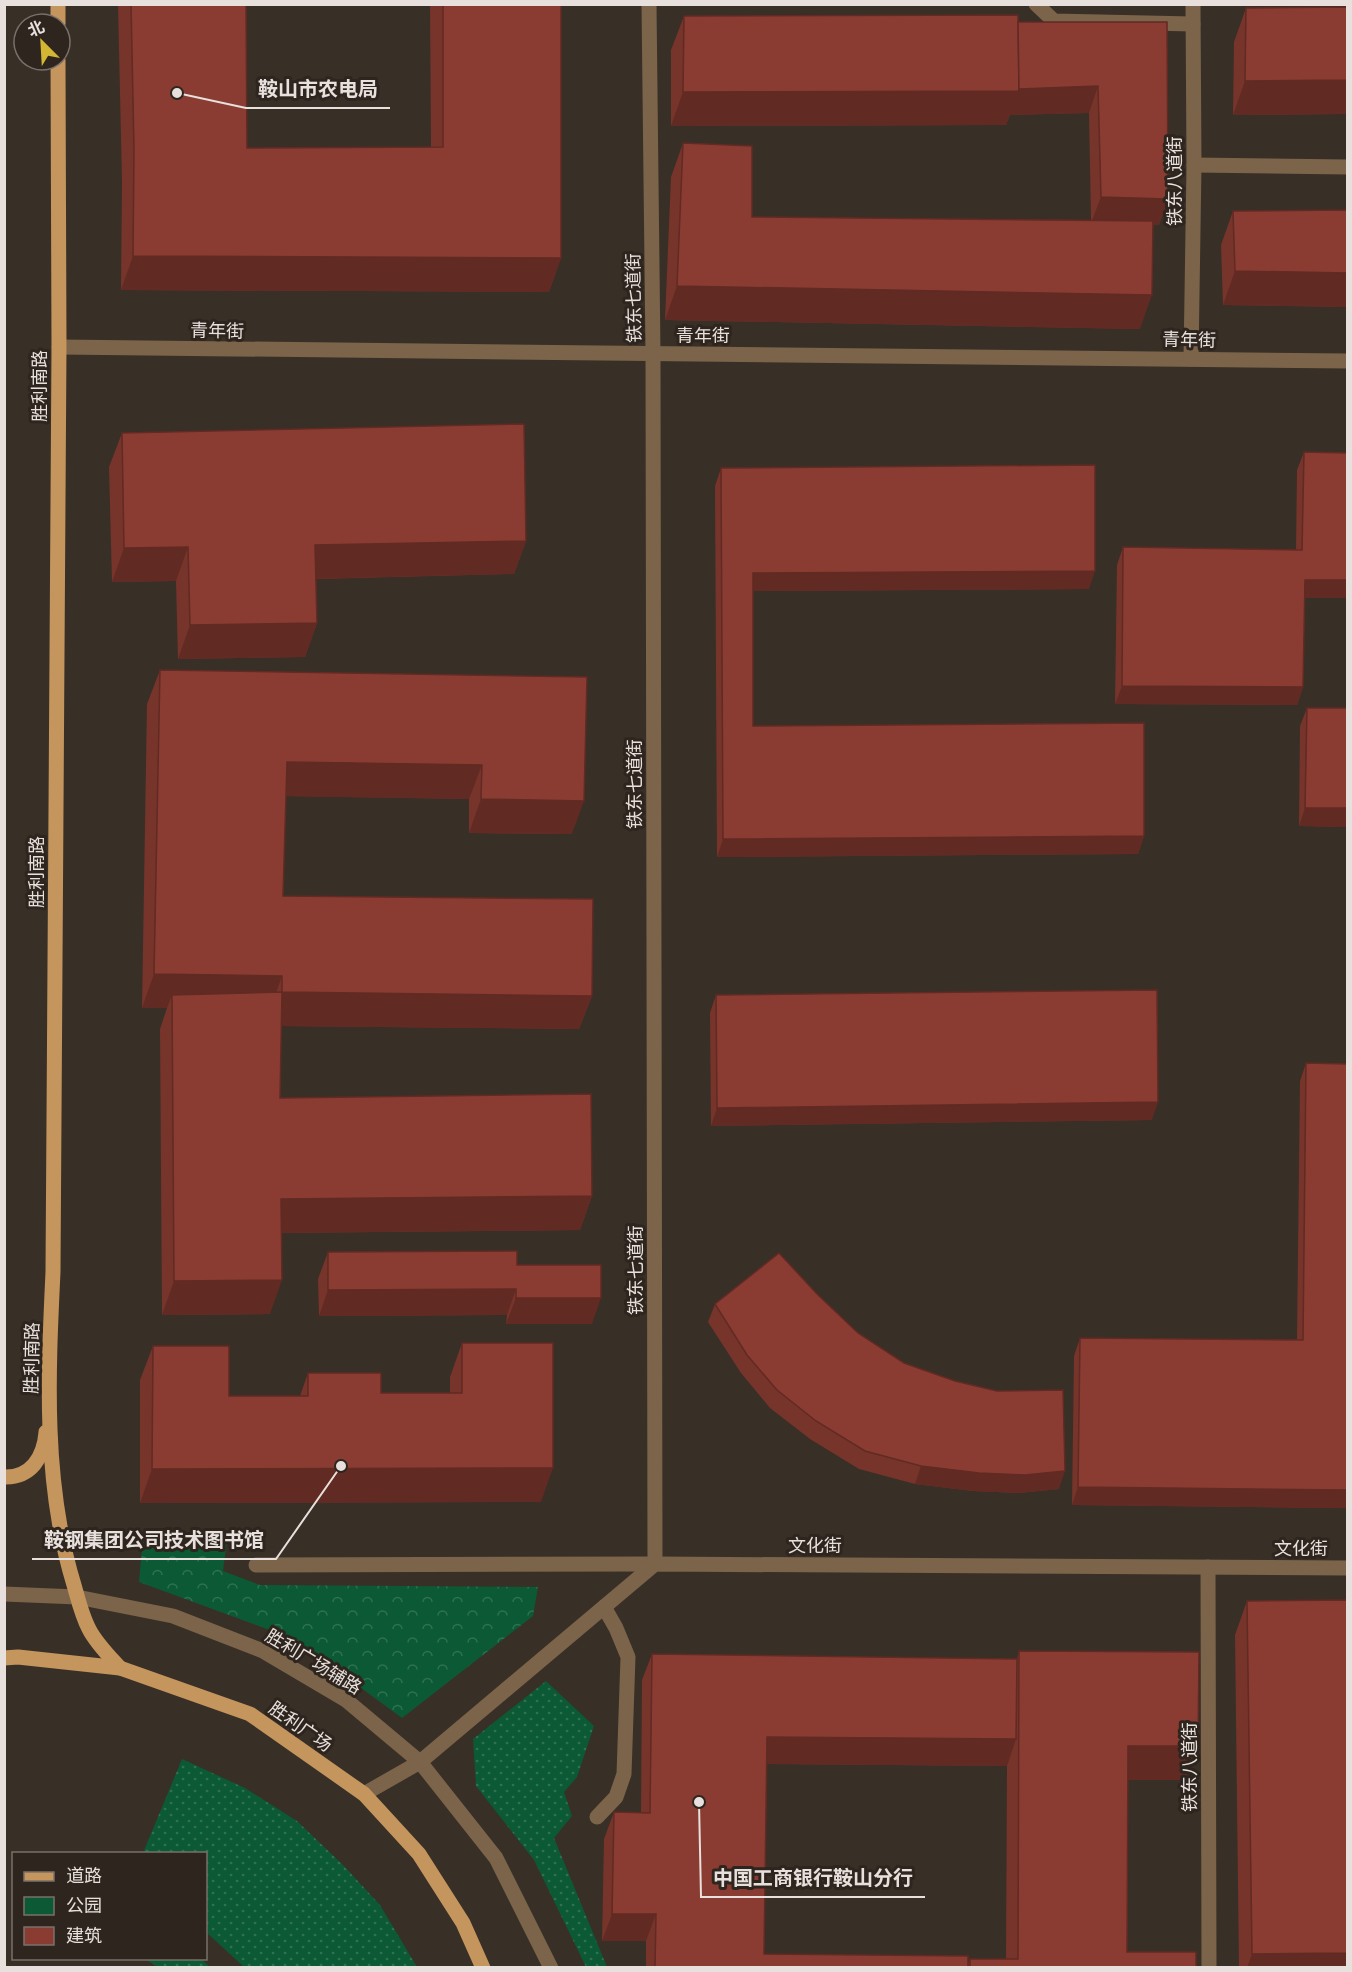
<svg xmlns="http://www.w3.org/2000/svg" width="1352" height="1972" viewBox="0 0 1352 1972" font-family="'Noto Sans','Noto Sans SC',sans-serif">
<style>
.green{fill:url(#green-dots)}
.forest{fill:url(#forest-crowns)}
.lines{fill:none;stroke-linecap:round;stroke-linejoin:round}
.service{stroke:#7b6449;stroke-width:15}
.minor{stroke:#7b6449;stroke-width:15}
.primary{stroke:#c4955c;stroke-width:15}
.wall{fill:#77342b;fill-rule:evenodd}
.shaded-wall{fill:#612a23}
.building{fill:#8a3c32;stroke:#612a23;stroke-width:1.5}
.labels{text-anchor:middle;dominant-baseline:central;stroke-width:6;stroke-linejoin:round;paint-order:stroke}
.street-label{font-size:18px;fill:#e7e0dc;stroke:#2e251e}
.leader{fill:none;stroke:#e7e0dc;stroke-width:2}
.callout-dot{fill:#e7e0dc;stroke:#2e251e;stroke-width:2}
.callout-label{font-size:20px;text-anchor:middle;font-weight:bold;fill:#e7e0dc;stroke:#2e251e;stroke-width:6;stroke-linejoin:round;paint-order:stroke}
</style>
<defs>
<pattern id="green-dots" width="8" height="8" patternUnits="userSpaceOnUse" patternTransform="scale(1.5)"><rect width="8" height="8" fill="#0b5935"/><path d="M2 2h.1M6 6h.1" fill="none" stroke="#2f7152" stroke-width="1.8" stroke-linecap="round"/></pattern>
<pattern id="forest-crowns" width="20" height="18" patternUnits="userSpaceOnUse" patternTransform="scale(1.5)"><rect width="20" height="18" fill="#0b5935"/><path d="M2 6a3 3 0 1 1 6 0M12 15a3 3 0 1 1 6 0" fill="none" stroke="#2f7152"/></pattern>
</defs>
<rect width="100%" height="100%" fill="#382f27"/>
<!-- green -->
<g class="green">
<path d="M546,1681L594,1726L577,1777L564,1792L572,1816L554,1838L607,1967H586L534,1860L476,1786L473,1739Z"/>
<path d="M182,1759L245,1788L297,1821L343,1865L380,1905L417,1967H244L206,1932V1854L143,1853Z"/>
<path d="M145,1959H201L210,1967H158Z"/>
</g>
<!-- forest -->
<path class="forest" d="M143,1537L227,1540L223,1571L260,1585L538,1587L533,1616L402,1718L294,1639L139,1582Z"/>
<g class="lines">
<!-- service -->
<g class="service">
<path d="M1036,4L1054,21L1193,24"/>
<path d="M1194,165L1348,167"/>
<path d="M256,1565L655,1564"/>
<path d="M4,1594L77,1597L173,1616L263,1651L346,1700L420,1762L496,1858L551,1968"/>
<path d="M597,1817L616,1797L624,1774L628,1657L616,1628L604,1607"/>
</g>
<!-- minor -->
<g class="minor">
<path d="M649,4L653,354L655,1564"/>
<path d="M59,347L1348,361"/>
<path d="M1191,359L1194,165L1193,4"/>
<path d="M1208,1567L1209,1968"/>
<path d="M364,1794L420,1762L655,1564L1348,1568"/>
</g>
<!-- primary -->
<g class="primary">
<path d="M58,4V24"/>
<path d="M58,60L59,347L53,1272C48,1376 43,1484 74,1585C78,1599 82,1616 89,1629C96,1643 109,1656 120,1668"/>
<path d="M4,1477C31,1478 44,1457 46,1432"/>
<path d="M4,1658L18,1657L120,1668L250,1714L364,1794L419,1854L463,1923L483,1968"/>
</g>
</g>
<!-- wall -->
<g class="wall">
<path d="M118,4H246L247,148L431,147L430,4H561V258L549,292L121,290L122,182Z"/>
<path d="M1347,7V114L1233,115L1234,42L1246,8Z"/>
<path d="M684,16L1018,22H1167L1168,199L1159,225H1152L1140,329L665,320L671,177L683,143L752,217L1091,220L1089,113L1010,115L1006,125L671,126V50Z"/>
<path d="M1347,210V307L1223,305L1221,245L1233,211Z"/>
<path d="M122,433L526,541L514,574L316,579L317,623L305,657L178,659L176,581L112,582L109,467Z"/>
<path d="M1304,452L1347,453V598H1304L1303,687L1297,705L1115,704L1117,565L1123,547L1296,550L1297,470Z"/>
<path d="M721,468L1089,589L753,591V726L1144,836L1138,854L717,857L715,486Z"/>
<path d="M160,670L587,677L572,834L469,833V799L286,796L283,896L592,996L579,1029L281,1026L280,1098L592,1196L580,1230L281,1233L270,1314L162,1315L160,1029L167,1008H142L147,704Z"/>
<path d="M1307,708H1347V827L1299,826L1300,726Z"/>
<path d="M716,995L1152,1120L711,1126L710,1013Z"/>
<path d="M1306,1063L1347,1064V1508L1072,1505L1074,1356L1080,1338L1297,1340L1300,1081Z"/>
<path d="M328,1252L517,1265L592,1324H506L507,1315L319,1316L318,1279Z"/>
<path d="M817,1294L858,1333L1059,1489L1019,1493L973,1491L915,1484L859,1469L810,1439L770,1408L741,1373L708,1322L715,1304Z"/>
<path d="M462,1343L541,1502L140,1503V1380L153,1346L229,1396H300L308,1373L381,1393H450V1377Z"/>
<path d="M1247,1601L1347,1968H1239L1235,1635Z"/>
<path d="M1019,1651L1185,1780H1128L1127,1952L1196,1968H646V1941H602L604,1839L614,1812L641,1813L642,1680L652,1654L1017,1659ZM767,1764L1007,1766L1006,1959H970L968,1963L764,1954Z"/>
</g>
<!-- shaded-wall -->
<g class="shaded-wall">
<path d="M1347,80V114L1233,115L1245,81Z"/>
<path d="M1098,86L1089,113L1010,115L1006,125L671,126L683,92L1016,89Z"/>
<path d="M1101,197L1168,199L1159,225L1091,223Z"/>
<path d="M133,256L561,258L549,292L121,290Z"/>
<path d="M1235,271L1347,273V307L1223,305Z"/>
<path d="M677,286L1152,295L1140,329L665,320Z"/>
<path d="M526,541L514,574L303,579L315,545Z"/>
<path d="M188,547L176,581L112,582L124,548Z"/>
<path d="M1095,571L1089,589L746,591L753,573Z"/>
<path d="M1305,580H1347V598H1298Z"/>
<path d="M317,623L305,657L178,659L190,625Z"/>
<path d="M1122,686L1303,687L1297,705L1115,704Z"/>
<path d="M287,762L482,765L469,799L275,796Z"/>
<path d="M481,799L584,801L572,834L469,833Z"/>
<path d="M1305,808H1347V827L1299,826Z"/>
<path d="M1144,836L1138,854L717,857L723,839Z"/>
<path d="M154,974L282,976L270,1010L172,995L167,1008H142Z"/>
<path d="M282,992L592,996L579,1029L270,1026Z"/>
<path d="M1158,1102L1152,1120L711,1126L717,1108Z"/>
<path d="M592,1196L580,1230L268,1233L281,1199Z"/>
<path d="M282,1280L270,1314L162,1315L174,1281Z"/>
<path d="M516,1289L507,1315L319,1316L328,1290Z"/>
<path d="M516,1298H601L592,1324H506Z"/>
<path d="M921,1466L1065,1471L1059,1489L1019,1493L973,1491L915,1484Z"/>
<path d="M553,1468L541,1502L140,1503L152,1469Z"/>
<path d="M1078,1487L1347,1490V1508L1072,1505Z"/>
<path d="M767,1737L1016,1739L1007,1766L757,1764Z"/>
<path d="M1128,1746H1198L1185,1780H1116Z"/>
<path d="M612,1914H656L646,1941H602Z"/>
<path d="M1347,1953V1968H1247L1252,1954Z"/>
</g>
<!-- building -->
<g class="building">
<path d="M131,4H246L247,148L443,147V4H561V258L133,256L134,148Z"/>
<path d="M1347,7V80L1245,81L1246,8Z"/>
<path d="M1018,15L1019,91L683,92L684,16Z"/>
<path d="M1018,22H1167L1168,199L1101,197L1098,86L1019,89Z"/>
<path d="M683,143L752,146V217L1153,221L1152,295L677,286Z"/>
<path d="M1347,210V273L1235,271L1233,211Z"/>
<path d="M524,424L526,541L315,545L317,623L190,625L188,547L124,548L122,433Z"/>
<path d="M1304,452L1347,453V580H1305L1303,687L1122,686L1123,547L1302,550Z"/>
<path d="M1095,465V571L753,573V726L1144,723V836L723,839L721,468Z"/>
<path d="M160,670L587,677L584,801L481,799L482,765L287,762L283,896L593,899L592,996L282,992V976L154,974Z"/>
<path d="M1307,708H1347V808H1305Z"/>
<path d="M1157,990L1158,1102L717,1108L716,995Z"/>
<path d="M282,992L280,1098L591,1094L592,1196L281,1199L282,1280L174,1281L172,995Z"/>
<path d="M1306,1063L1347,1064V1490L1078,1487L1080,1338L1303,1340Z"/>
<path d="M517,1251V1265H601V1298H516V1289L328,1290V1252Z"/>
<path d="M779,1253L817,1294L858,1333L904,1363L955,1381L997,1391L1063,1390L1065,1471L1025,1475L979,1473L921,1466L865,1451L816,1421L777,1390L747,1355L715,1304Z"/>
<path d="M462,1343H553V1468L152,1469L153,1346H229V1396H308V1373H381V1393H462Z"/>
<path d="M1347,1600V1953L1252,1954L1247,1601Z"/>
<path d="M1019,1651L1199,1652L1198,1746H1128L1127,1952H1196V1968H970V1959H1018Z"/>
<path d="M652,1654L1017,1659L1016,1739L767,1737L764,1954L968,1956V1968H655L656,1914H612L614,1812L650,1813Z"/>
</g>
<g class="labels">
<!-- street labels -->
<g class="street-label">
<text transform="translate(1174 181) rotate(-90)">铁东八道街</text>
<text transform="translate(633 298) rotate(-91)">铁东七道街</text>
<text transform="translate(217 330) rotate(1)">青年街</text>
<text x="703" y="335">青年街</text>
<text transform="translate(1189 339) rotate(1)">青年街</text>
<text transform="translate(39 386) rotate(-90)">胜利南路</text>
<text transform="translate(634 784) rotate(-90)">铁东七道街</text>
<text transform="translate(36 872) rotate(-90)">胜利南路</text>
<text transform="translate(635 1270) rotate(-90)">铁东七道街</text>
<text transform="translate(31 1358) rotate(-89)">胜利南路</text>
<text x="815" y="1545">文化街</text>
<text x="1301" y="1548">文化街</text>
<text transform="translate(314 1661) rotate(31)">胜利广场辅路</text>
<text transform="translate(301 1726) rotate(35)">胜利广场</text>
<text transform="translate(1189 1767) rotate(-90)">铁东八道街</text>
</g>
</g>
<!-- callouts -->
<path class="leader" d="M177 93L246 108H390M341 1466L276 1559H32M699 1802L701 1897H925"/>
<g class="callout-dot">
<circle cx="177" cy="93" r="6"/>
<circle cx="341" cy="1466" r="6"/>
<circle cx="699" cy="1802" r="6"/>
</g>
<g class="callout-label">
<text x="318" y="96">鞍山市农电局</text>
<text x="154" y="1547">鞍钢集团公司技术图书馆</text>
<text x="813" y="1885">中国工商银行鞍山分行</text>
</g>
<!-- border -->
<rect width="1352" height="1972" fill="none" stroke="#e7e0dc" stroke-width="12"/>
<!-- legend -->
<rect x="12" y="1852" width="195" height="108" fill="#2e251e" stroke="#78706a" stroke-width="1.5"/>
<rect x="24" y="1872" width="30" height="9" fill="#c4955c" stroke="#78706a" stroke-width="1.5"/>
<text x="66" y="1882" font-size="18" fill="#e7e0dc">道路</text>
<rect x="24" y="1897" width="30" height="18" fill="#0b5935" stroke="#78706a" stroke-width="1.5"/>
<text x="66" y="1912" font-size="18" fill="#e7e0dc">公园</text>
<rect x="24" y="1927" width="30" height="18" fill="#8a3c32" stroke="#78706a" stroke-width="1.5"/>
<text x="66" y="1942" font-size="18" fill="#e7e0dc">建筑</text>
<!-- north arrow -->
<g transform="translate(42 42) rotate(336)"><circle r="28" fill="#2e251e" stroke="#78706a" stroke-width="1.5"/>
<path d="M0-4.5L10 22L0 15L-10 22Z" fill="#d4b635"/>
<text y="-9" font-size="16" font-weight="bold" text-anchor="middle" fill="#e7e0dc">北</text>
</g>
</svg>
